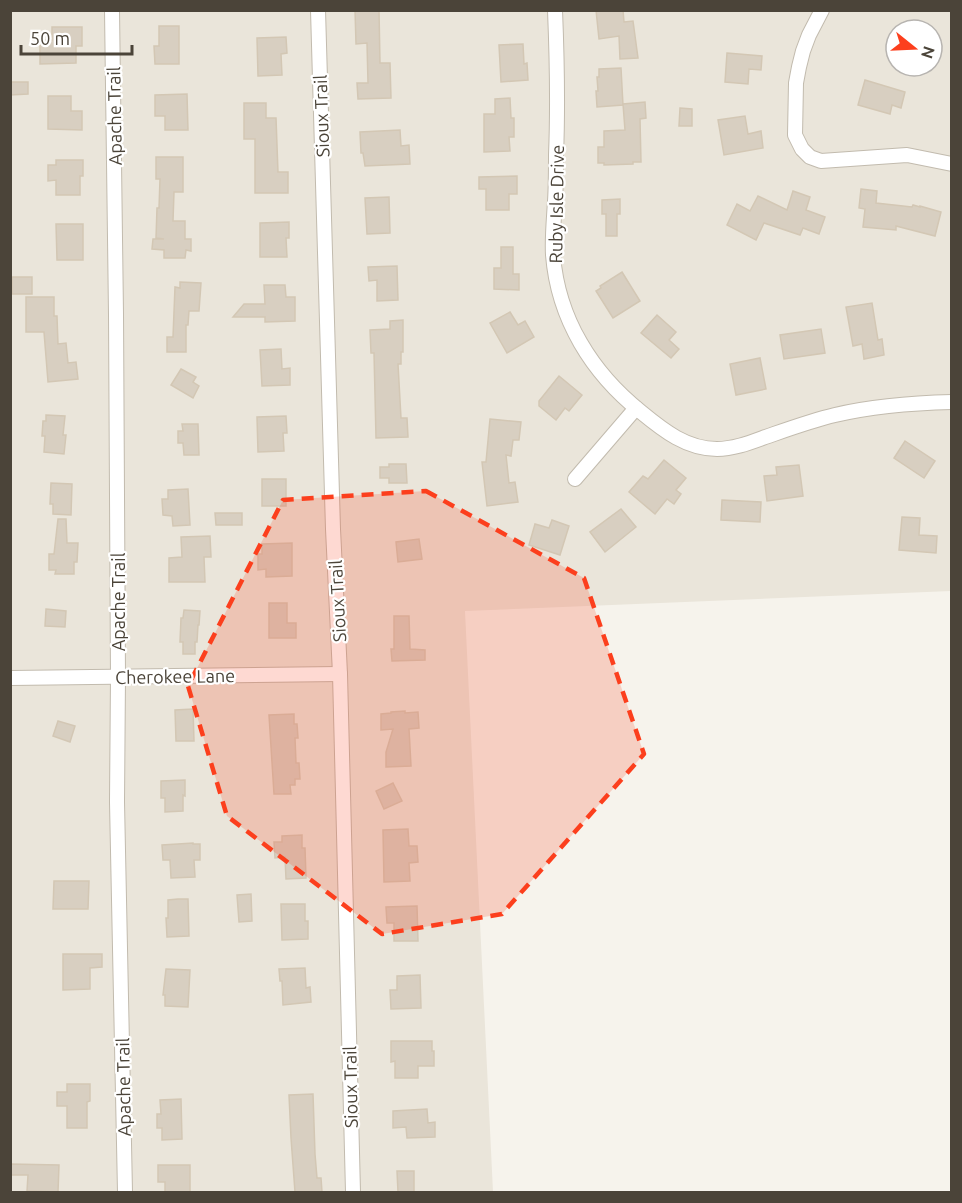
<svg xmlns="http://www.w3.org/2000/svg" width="962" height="1203" viewBox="0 0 962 1203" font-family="Ubuntu,sans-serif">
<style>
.residential{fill:#eae5da;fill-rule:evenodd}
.building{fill:#d8cfc1;stroke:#d3c7b4;stroke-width:1.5}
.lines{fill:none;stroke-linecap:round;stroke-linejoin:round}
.minor-casing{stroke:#c2bbae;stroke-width:16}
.minor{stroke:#fff;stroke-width:14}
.marked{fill:#fc3f1d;fill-opacity:0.2;stroke:#fc3f1d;stroke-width:4.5;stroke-dasharray:12 8;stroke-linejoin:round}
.labels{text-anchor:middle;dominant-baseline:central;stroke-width:4.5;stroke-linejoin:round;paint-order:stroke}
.street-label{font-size:18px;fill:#4b4439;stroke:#fff}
</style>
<rect width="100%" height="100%" fill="#f6f3ec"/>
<!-- residential -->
<path class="residential" d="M10,11H951V591L465,611L493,1192H11ZM896,30H932V66H896Z"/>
<!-- building -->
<g class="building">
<path d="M355,10H379L380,63H390L391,98L358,99L357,83H368L367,43L356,44Z"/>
<path d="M596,10H623L624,22L633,21L638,58L620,59L619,36L599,39Z"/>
<path d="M159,26H179V64H155L154,46H159Z"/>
<path d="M52,27H82V46H76V63L40,64V40H52Z"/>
<path d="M286,37L287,53L281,54L282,75L258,76L257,38Z"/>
<path d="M523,44L524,64L527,63L528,80L501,82L499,45Z"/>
<path d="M727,53L762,56L761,70L749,69L748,84L725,82Z"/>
<path d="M621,68L623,105L597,107L596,91H598L597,77H599V69Z"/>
<path d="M865,80L905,92L901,108L892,105L890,114L858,105Z"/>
<path d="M10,82H28V94L10,95Z"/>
<path d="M187,94L188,130H165V116H155V95Z"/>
<path d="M48,96H71V111H82V130L48,129Z"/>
<path d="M510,98L511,118H514V137H509L510,151L484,152V114H495V99Z"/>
<path d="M645,102L646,118L640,119L641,162H633V164L604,165V163H598V147H604V131L625,130L623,104Z"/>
<path d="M244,103H266V118H276L278,172H288V193H255V139H244Z"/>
<path d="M680,108L692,109V126H679Z"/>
<path d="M745,116L748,134L761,131L763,148L724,155L718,120Z"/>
<path d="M400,130L401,146L409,145L410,164L365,166L363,153H361L360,132Z"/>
<path d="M156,157H183V192H174L173,221H185V239H191V251L186,250L185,258H164V250L152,249L153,239H164L156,238L157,208H159L160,179H156Z"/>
<path d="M56,160H83V176H80V195H56V180L48,181V165H56Z"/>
<path d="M517,176V194H509V210H486V189H479V177Z"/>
<path d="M861,189L877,191L876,203L912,207L913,205L920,207V206L941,212L935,236L896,226V230L863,227L865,209L859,208Z"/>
<path d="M793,191L810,197L806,210L825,217L819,234L803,228L800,235L764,223L756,240L727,225L737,204L750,211L758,196L787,210Z"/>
<path d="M389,197L390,233L367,234L365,198Z"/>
<path d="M620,199V214H617V236H606V214H602V200Z"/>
<path d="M289,222V238H286L287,257H260V223Z"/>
<path d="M56,224H83V260H57Z"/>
<path d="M501,247H513V274H519V290L494,289V268H501Z"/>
<path d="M397,266L398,300L377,301V280L369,281L368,267Z"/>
<path d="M622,272L640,301L613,318L596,291L601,288L600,286Z"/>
<rect x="12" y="277" width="20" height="17"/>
<path d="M180,282L201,283L199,311H189L188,325H186V352H167V337H173L175,287L180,288Z"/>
<path d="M264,285H285L286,297H295V321L265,322V317H233L244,304H265Z"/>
<path d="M26,297H54V316H57L58,344L66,343L68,363L76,362L78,379L48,382L44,332H26Z"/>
<path d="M872,303L878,340L882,339L884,355L864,359L862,344L853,346L846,307Z"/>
<path d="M510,312L518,325L525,321L534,337L507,353L490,323Z"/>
<path d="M657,315L676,332L669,340L679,349L671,358L641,333Z"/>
<path d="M403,320V352H401V364H398L401,418H407L408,437L376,438L374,353H371L370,330L390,329V321Z"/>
<path d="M821,329L825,353L784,359L780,335Z"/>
<path d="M281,349L282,369L290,368V385L262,386L260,350Z"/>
<path d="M760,358L766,389L736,395L730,364Z"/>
<path d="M181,369L196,377L193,382L199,386L193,398L171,385Z"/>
<path d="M559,376L582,395L569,411L565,408L556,420L539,406V401Z"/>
<path d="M46,415L65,416L63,435H66L64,454L44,452L45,436H42L43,421H46Z"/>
<path d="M286,416L287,433H283L284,451L258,452L257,417Z"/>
<path d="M490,419L521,422L519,440H513L511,456L506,455L509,483L515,482L518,502L487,506L482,462H486Z"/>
<path d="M182,424H198L199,455H184L183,443H178V431H183Z"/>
<path d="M905,441L935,461L924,478L894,458Z"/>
<path d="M664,460L686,478L676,490L681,494L674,504L667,499L655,514L629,492L643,476L648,479Z"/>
<path d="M389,464H406L407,483H389V478H380V467H389Z"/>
<path d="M799,465L803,496L767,501L764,476L777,475L776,467Z"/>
<rect x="262" y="479" width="24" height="27"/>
<path d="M51,483L72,484L71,515L53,514V504H50Z"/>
<path d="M188,489L190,525L173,526L172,516L163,515L162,499H168V490Z"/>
<path d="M722,500L761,502L760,522L721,520Z"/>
<path d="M621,509L636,527L605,552L590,532Z"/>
<path d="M215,513H242V525H216Z"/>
<path d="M902,517L920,518L919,535L937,536L936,553L899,550Z"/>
<path d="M58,519H66L67,543H78L77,562H74V574H55L56,570H49V554H54Z"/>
<path d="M552,520L569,526L560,555L529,545L535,524L549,528Z"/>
<path d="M210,536L211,557H204L205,582H169V558L182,557L181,537Z"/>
<path d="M419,539L422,559L398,562L396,542Z"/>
<path d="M292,543V576L266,577V569L258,570V554H262V544Z"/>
<path d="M269,603H287V623H296V638H269Z"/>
<path d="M46,609L66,611L65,627L45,626Z"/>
<path d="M184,610L200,611L199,625H198L197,642H195V654H183V642H180L181,618H183Z"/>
<path d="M394,616H409L410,649L425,650V660L392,661L391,649H394Z"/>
<path d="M193,709L194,741H176L175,710Z"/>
<path d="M405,711V713L418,712L419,728L409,729L411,766L386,767V752L393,729L381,730V714L391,713V712Z"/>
<path d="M294,714V724H297L298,738H295L296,763H299L300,779H295V785H290L291,794H274L269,715Z"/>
<path d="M58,721L75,726L70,742L53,736Z"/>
<path d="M185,780V796L183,795V811L165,812V798H161V781Z"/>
<path d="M393,783L402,801L384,809L376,791Z"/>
<path d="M408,829L409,846H417L418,862L409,863L410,881L384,882L383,830Z"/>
<path d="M302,835V848H305L306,878L286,879L285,857L275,858L274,842H282V836Z"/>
<path d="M193,843V844H200V860H194L195,877L171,878L170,860H163L162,845Z"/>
<path d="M54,881H89L88,909H53Z"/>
<path d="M251,894L252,921L239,922L237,895Z"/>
<path d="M178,899H188L189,936L167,937L166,918H168V900Z"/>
<path d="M281,904H305V921H308V939L282,940Z"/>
<path d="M417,906L418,941H394V923H387L386,907Z"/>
<path d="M63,954H102V967L90,968V989L63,990Z"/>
<path d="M305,968L306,988L310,987L311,1002L283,1005L282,981H280L279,969Z"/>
<path d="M166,969L190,970L188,1007L165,1006V995H163Z"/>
<path d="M420,975L421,1008L391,1009L390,990H397V976Z"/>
<path d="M391,1041H432V1051H434V1066H418V1078H395V1061L391,1062Z"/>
<path d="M67,1084H90V1101L87,1102V1128H67V1106H57V1092H67Z"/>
<path d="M313,1094L315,1154L317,1178H321L322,1192H295L291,1138L289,1095Z"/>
<path d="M181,1099L182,1139L162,1140V1128H157V1114H161L160,1100Z"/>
<path d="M427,1109L428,1123L435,1122V1137L407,1138L406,1127L393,1128V1111Z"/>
<path d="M10,1164L59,1165L58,1192L27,1191L28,1175H10Z"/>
<path d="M158,1165H190V1192H165V1182H158Z"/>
<path d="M397,1171H414V1192H398Z"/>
</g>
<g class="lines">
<!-- minor casing -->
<g class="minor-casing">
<g id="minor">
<path d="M112,10L116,314L118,677L117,802L125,1192"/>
<path d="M318,10L333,529L340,674L353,1192"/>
<path d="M555,10C557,59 558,107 556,155C556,171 556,186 555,201C554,219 552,237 553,255C558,319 592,373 641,412C664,431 687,449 717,449C737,449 756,440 774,434C794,427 814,420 835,415C873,406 912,403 952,402"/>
<path d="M822,10L809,35L803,51L799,67L796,83L795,135L802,149L810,157L821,161L907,155L952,164"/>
<path d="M575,479L636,408"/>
<path d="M10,678L340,674"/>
</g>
</g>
<!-- minor -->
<use href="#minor" class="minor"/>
</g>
<!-- marked area -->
<path class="marked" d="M426,491L584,578L644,754L502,914L382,934L227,816L188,686L283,500Z"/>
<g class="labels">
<!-- street labels -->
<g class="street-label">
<text transform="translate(114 116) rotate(-91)">Apache Trail</text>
<text transform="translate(321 116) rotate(-92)">Sioux Trail</text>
<text transform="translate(556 204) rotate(-89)">Ruby Isle Drive</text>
<text transform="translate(337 601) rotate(-93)">Sioux Trail</text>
<text transform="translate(118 602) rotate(-90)">Apache Trail</text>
<text transform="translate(175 676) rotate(-1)">Cherokee Lane</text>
<text transform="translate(123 1087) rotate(-91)">Apache Trail</text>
<text transform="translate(350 1087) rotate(-91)">Sioux Trail</text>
</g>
</g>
<!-- border -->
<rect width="962" height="1203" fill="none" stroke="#4b4439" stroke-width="24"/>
<!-- north arrow -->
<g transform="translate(914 48) rotate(108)"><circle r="28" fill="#ffffff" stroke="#b7b4b0" stroke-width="1.5"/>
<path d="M0-4.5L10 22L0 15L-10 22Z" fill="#fc3f1d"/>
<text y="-9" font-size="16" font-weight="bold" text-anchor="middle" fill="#4b4439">N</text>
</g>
<!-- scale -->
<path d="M21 45v9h111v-9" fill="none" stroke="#4b4439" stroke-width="3"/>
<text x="30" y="45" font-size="18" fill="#4b4439" stroke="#ffffff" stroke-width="4.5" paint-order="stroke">50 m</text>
</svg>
